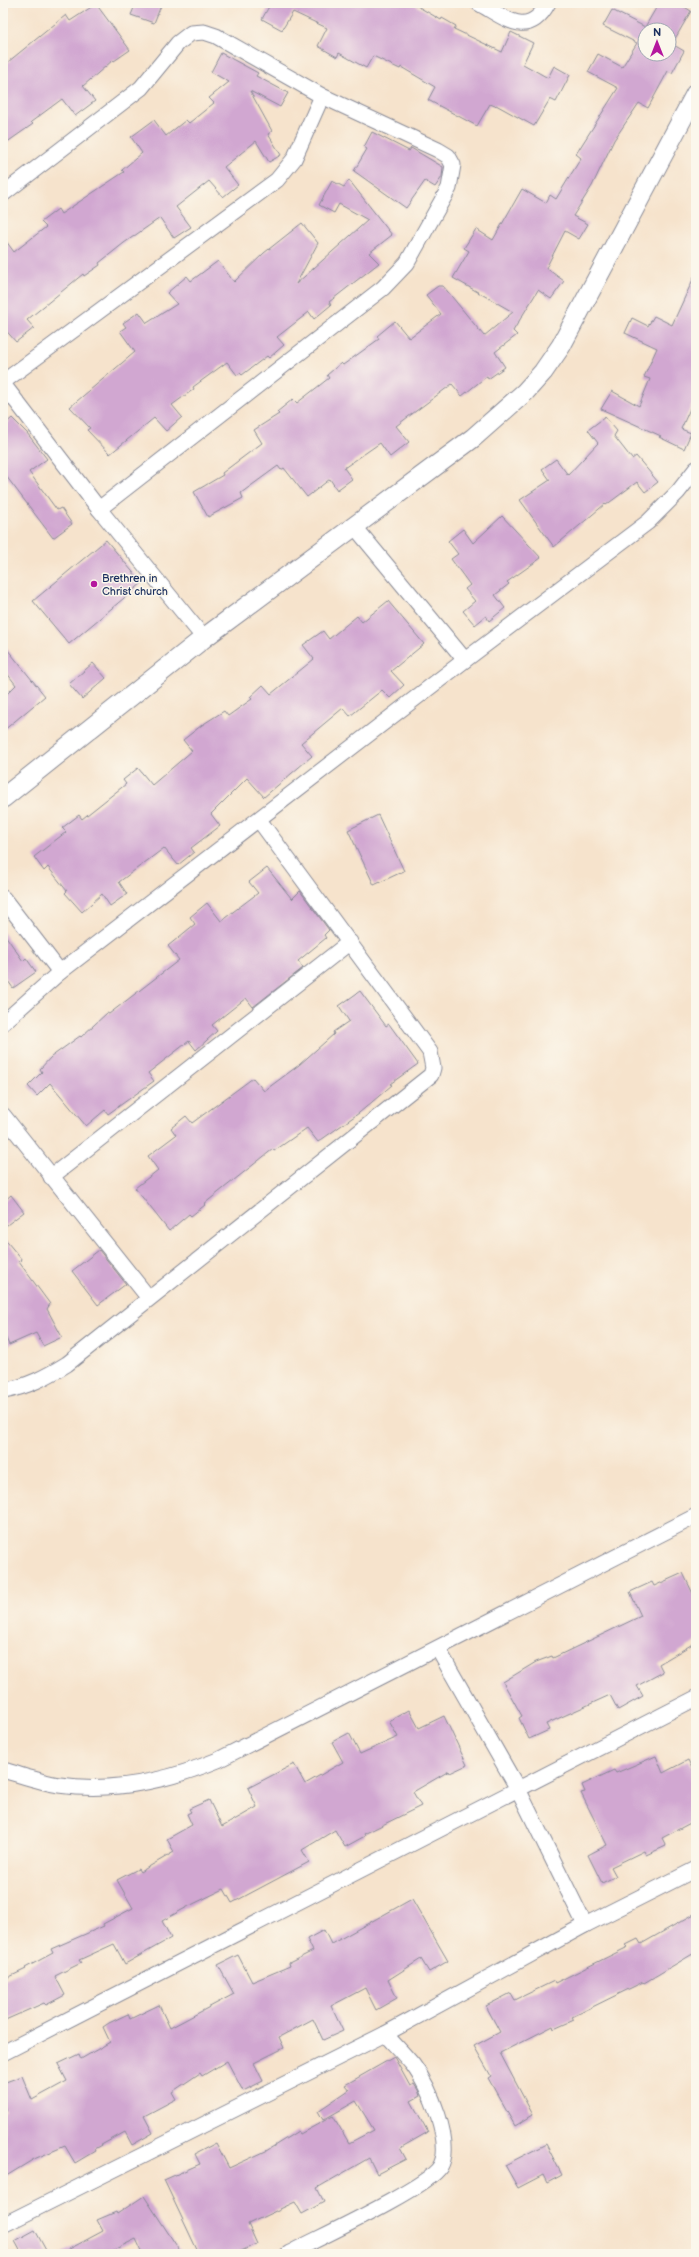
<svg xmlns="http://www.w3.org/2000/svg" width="699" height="2257" viewBox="0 0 699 2257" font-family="'Balsamiq Sans',sans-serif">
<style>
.building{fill:#d1a7d1;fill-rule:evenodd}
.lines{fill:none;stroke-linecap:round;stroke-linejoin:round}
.minor-casing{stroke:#888995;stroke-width:17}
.tertiary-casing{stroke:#888995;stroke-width:21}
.minor{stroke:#fff;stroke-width:15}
.tertiary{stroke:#fff;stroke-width:19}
.poi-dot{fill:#b5179e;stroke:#fbf7ec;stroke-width:1.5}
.labels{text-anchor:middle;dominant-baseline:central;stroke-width:3;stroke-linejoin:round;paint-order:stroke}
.poi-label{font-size:11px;fill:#1b2f5e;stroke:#fbf7ec;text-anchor:start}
</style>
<rect width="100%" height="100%" fill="#fbf7ec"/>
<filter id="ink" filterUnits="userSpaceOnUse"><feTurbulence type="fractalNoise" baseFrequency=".025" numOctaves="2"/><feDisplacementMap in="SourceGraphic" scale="8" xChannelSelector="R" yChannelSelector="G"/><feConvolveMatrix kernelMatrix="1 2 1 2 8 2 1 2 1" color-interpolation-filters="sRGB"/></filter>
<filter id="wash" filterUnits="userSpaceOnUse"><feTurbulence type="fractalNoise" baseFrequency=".012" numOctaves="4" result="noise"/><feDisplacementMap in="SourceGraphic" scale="16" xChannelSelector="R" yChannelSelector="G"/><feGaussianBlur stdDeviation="0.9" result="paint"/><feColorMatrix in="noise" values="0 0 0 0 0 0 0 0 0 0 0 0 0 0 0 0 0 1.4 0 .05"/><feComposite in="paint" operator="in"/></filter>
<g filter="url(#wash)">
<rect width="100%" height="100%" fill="#f6e3cc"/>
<g id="blocks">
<!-- building -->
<g class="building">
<path d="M136,3H162L154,23L131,15Z"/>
<path d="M271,3H412L441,20L442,18L456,26L454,29L502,52L511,32L533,43L523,64L548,78L554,66L570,75L556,102L550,99L534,126L496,105L495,106L490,104L477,126L428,100L435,87L401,67L400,69L373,56L366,68L339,53L337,57L318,46L327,28L293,12L282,30L262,19Z"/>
<path d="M659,3H678L691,11L672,44L684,51L672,73L668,71L648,108L639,103L614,140L592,186L573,216L588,224L579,239L565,231L546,268L564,281L551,299L538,290L513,331L517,335L495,352L505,367L488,379L487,376L462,396L452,384L396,426L409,442L390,457L380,443L344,468L352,479L337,490L330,479L307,497L284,468L281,470L278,466L241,493L243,498L208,517L194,492L223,475L222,473L262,443L254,430L279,414L277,412L293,399L297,403L329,378L327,375L341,363L343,365L379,339L377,336L395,321L409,338L441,314L426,295L438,286H443L484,336L513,312L453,278L469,251L464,248L476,229L493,240L522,189L546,203L550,195L556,199L581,158L576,154L618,88L588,72L598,54L622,67L637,43L603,26L612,10L645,27ZM645,30H669V54H645Z"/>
<path d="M96,4L130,50L114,61L113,60L83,86L95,101L75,116L62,99L31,122L33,124L3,145V66L66,15L70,21Z"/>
<path d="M221,53L258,73L256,76L288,93L280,107L250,91L272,131L268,134L281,155L269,162L256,141L224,167L238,185L223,197L209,181L176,207L191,227L174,238L160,218L124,243L99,263L100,265L84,276L83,274L27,320L34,328L16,342L3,327V237L14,252L46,227L41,222L58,209L61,214L124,172L122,170L142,153L131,137L154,120L166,136L186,120L189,123L214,103L209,98L229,82L211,72Z"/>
<path d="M372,132L409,151L411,148L443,167L442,177L435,187L425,181L406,208L354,171L367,149L364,147Z"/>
<path d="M349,180L392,235L369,253L379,263L329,302L331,305L314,319L309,312L277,337L284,345L269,358L267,356L242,375L240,373L237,375L227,362L193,387L194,389L172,405L182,417L166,431L154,418L110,454L87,430L90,428L70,407L135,352L120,331L126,327L123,323L139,312L147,323L177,304L167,293L187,276L191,281L218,261L234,282L264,253L302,223L318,243L296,284L368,220L339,204L334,213L319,205L332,181L344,187Z"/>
<path d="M696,273V395L681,429L691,433L684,449L659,437L661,436L601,409L612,391L639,406L650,379L644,377L657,348L625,333L632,318L648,326L654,316L672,325Z"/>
<path d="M605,417L617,431L614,436L632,459L636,456L658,482L645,492L637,482L606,505L605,504L554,547L520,500L550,480L542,469L556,459L568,475L598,443L588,430Z"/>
<path d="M12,418L27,433L47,459L29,472L57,510L61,508L72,524L53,538L3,472V426Z"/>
<path d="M502,516L541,558L507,582L509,584L495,595L505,608L489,621L486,616L475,625L463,611L475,601L465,589L470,585L451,559L458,554L448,541L463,529L473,543Z"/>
<path d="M106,540L142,583L69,644L33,601Z"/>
<path d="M388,601L424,644L391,671L404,685L390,698L382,690L350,716L343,708L301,743L312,756L264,797L247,778L211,814L220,826L191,848L194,852L178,865L164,848L119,882L127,894L110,906L102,894L82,912L65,893L67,891L48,867L44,871L34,857L66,832L62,828L79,815L82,819L126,784L123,780L138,768L152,785L192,751L183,740L202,725L224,711L228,716L252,699L250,697L263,685L271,694L314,659L303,645L323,631L329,639L357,616L362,622Z"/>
<path d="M3,644L45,696L3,731V698L16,685L3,668Z"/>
<path d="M93,663L106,678L82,699L69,684Z"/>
<path d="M378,815L404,871L374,885L348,830Z"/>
<path d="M267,868L292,899L300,891L329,930L324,935L326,938L298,961L303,968L253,1007L246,998L212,1025L217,1031L196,1050L189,1041L148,1073L154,1081L108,1114L105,1110L86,1126L50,1083L37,1096L28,1086L42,1072L40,1069L51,1057L80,1036L81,1037L107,1013L109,1014L179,960L168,946L195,924L190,917L207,903L221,921L258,893L249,882Z"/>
<path d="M3,932L23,961L26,958L36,972L13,988L3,974Z"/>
<path d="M360,991L386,1026L389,1024L418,1064L390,1084L392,1085L359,1113L318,1142L307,1128L274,1151L273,1149L204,1204L205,1205L191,1216L189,1214L169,1231L135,1188L158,1170L148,1156L176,1135L171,1128L186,1116L192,1123L253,1078L264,1091L299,1065L334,1034L333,1032L349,1021L339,1006Z"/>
<path d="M11,1195L24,1212L3,1228V1202Z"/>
<path d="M3,1237L22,1260L19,1262L50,1304L47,1309L62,1337L43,1346L36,1333L9,1345L3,1331Z"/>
<path d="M99,1250L126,1284L98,1305L72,1271Z"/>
<path d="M683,1573L696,1600V1642L659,1664L663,1672L637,1686L643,1696L618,1710L610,1695L546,1724L549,1730L529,1739L519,1718L522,1716L503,1682L536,1662L552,1656L553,1658L641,1616L630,1592L652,1582L654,1586Z"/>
<path d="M409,1710L419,1728L444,1716L467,1765L450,1773L449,1771L413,1792L421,1806L364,1834L365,1836L345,1847L335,1830L302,1850L309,1862L232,1903L224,1889L189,1906L162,1921L171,1938L125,1964L114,1944L79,1960L81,1963L55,1976L65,1995L46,2005L44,2003L3,2021V1980L26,1969L25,1968L53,1953L51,1949L104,1926L103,1924L133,1908L117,1880L138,1869L140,1872L174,1852L167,1839L192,1825L187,1814L191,1812L189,1809L209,1800L222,1827L257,1807L248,1788L294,1764L305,1784L343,1762L332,1742L349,1733L360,1754L398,1737L389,1721Z"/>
<path d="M656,1756L663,1773L688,1760L696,1776V1820L662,1838L666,1846L646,1855L644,1851L611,1867L616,1876L602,1883L588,1855L607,1845L581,1793L585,1792L582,1785L614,1770L616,1773Z"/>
<path d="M412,1899L448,1961L429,1972L421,1959L388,1980L397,1998L376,2010L365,1988L331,2006L343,2031L323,2040L313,2019L279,2037L284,2048L254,2063L263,2081L243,2091L227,2061L202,2076L200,2073L172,2092L176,2099L144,2116L153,2133L132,2145L125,2132L94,2149L95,2151L75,2163L65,2146L34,2159L3,2178V2113L6,2111L3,2102V2083L22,2076L32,2100L67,2081L58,2064L79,2054L81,2059L110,2042L103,2027L109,2023L128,2014L130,2019L159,2005L170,2028L234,1994L218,1965L238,1955L252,1982L290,1966L289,1963L313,1951L307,1939L324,1930L331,1944Z"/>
<path d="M696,1913V1952L644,1983L643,1982L572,2017L574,2020L554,2029L553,2026L500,2053L533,2115L515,2126L488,2078L491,2076L474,2046L500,2032L486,2006L511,1993L515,2000L554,1981L555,1983L628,1947L626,1945L638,1939L641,1944Z"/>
<path d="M394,2057L410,2086L414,2084L418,2090L420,2096L411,2101L428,2132L400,2148L406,2159L377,2174L369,2158L317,2188L324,2202L302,2214L295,2202L248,2224L257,2244L234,2254H199L164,2180L200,2164L195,2154L216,2143L229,2168L266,2151L298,2131L300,2134L333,2116L349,2143L374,2130L356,2101L323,2120L318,2111L349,2090L345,2085Z"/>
<path d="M546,2144L562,2175L547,2183L543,2175L518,2188L505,2165Z"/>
<path d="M144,2196L182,2254H143L136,2239L105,2254H60L103,2231L97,2220L116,2212L117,2214Z"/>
<path d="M35,2230L48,2254H22L15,2241Z"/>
</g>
</g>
</g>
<g filter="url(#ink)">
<use href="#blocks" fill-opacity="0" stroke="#888995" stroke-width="1"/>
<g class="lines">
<!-- minor casing -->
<g class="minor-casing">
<g id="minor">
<path d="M478,3C506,18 528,40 548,3"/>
<path d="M3,194L141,88L178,43L191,33L204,32L216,36L322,96L438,150L448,156L453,165L449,188L407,263L383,288L99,509"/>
<path d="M3,382L277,180L294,159L322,96"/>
<path d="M3,384L99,509L204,638"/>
<path d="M355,527L465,660"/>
<path d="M3,898L60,972"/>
<path d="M3,1023L60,972L465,660L648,522L678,492L696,469"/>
<path d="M3,1115L148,1297"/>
<path d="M51,1177L350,942"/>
<path d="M3,1391C27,1387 46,1377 67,1364L431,1075L433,1068L430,1052L259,820"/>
<path d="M438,1649L518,1789L585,1925"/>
<path d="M3,1770C21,1775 40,1782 59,1785C114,1793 167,1781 218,1760L696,1516"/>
<path d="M3,2053L696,1698"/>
<path d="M3,2225L385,2034L585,1925L696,1869"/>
<path d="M288,2254C316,2239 427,2188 440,2167C454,2143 429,2086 413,2065C404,2054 394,2044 385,2034"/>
</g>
</g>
<!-- tertiary casing -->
<g class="tertiary-casing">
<path id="tertiary" d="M3,798L204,638L473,438L525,392L543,372L561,346L696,93"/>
</g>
<!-- minor -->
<use href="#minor" class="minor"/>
<!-- tertiary -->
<use href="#tertiary" class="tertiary"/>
</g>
</g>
<!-- markers -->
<circle class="poi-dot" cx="94" cy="584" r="4"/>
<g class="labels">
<!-- poi labels -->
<g class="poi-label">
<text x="102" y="578">Brethren in<tspan x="102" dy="13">Christ church</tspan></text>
</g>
</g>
<!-- margin -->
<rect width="699" height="2257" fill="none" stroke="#fbf7ec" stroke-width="16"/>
<!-- north arrow -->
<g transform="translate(657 42)"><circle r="19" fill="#fbf7ec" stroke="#a1a7b3"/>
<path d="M0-3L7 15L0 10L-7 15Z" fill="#b5179e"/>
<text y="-6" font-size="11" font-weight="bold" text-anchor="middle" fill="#1b2f5e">N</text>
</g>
</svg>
